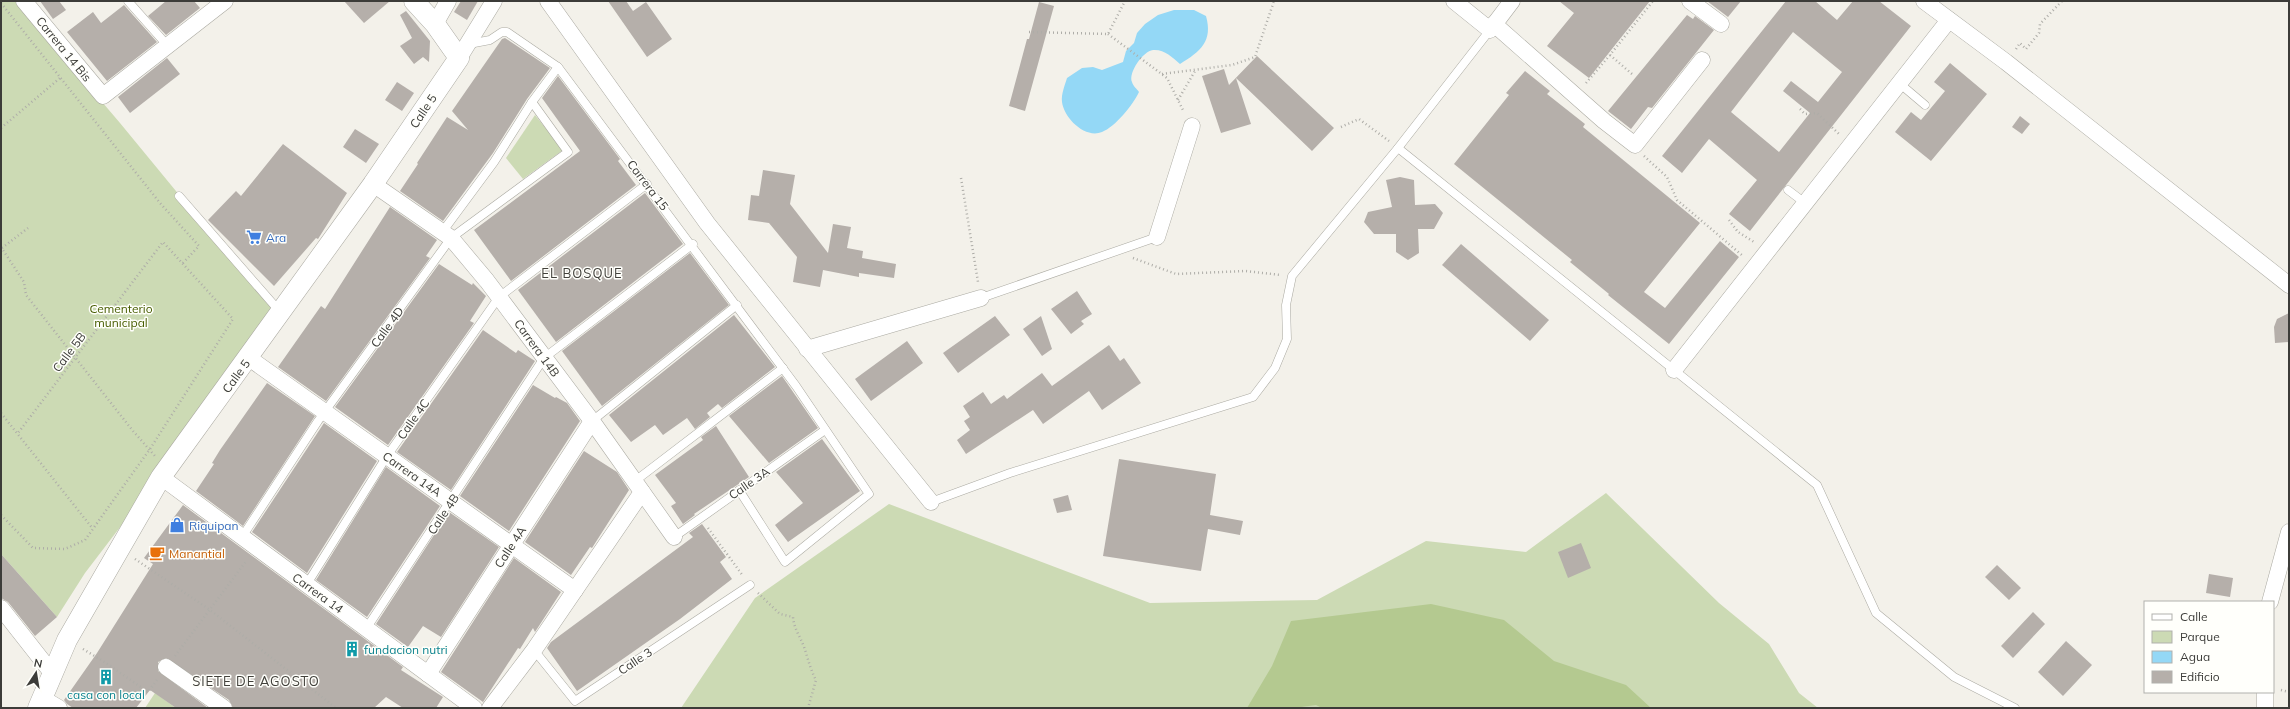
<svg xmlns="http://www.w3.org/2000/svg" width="2290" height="709" viewBox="0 0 2290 709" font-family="Mulish,sans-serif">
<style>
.green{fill:#ccdab4}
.forest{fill:#b4c990}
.water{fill:#94d8f6}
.building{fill:#b5afaa;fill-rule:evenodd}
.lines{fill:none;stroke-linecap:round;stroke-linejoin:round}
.service-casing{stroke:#abaaa2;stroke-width:9}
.minor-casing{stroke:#abaaa2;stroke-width:17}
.tertiary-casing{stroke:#abaaa2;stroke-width:21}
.path{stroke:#aeada8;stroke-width:2.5;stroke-dasharray:1 3;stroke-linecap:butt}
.service{stroke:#fff;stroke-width:8}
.minor{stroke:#fff;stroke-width:16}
.tertiary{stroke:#fff;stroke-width:20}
.labels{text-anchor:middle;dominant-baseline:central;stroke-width:3;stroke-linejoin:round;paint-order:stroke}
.street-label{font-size:12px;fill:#3c3c39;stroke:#fffffb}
.shop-label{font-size:12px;fill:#366cbe;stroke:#fffffb;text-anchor:start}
.park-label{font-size:12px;fill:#475d01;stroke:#fffffb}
.food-label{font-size:12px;fill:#c56008;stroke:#fffffb;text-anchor:start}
.culture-label{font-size:12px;fill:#0d838f;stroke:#fffffb;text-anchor:start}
.neighbourhood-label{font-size:13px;letter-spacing:1px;fill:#42413b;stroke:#fffffb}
</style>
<rect width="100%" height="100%" fill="#f3f1ea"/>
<!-- green -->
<g class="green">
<path d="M1,1H16L120,123L273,309L127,518L85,573L57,617L1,554Z"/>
<path d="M535,115L563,150L523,179L506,158Z"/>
<path d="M1606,493L1719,603L1769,644L1799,693L1818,708H681L755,598L889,504L1150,603L1317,600L1426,541L1526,552Z"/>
<path d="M155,693L176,708H145Z"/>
</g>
<!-- forest -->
<path class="forest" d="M1431,604L1504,620L1554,661L1626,685L1651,708H1322L1316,705L1294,708H1247L1272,666L1291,621Z"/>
<!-- water -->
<path class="water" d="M1174,10H1194L1206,16C1213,41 1201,51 1180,64C1172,57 1164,49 1153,50C1143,51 1128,73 1132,82C1133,86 1137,89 1139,92C1133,105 1115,127 1102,132C1085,139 1064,118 1062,102C1061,94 1065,85 1067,78L1082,68L1093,67L1102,70L1123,62L1126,51L1134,43L1137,33L1145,24L1158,15Z"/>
<!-- building -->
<g class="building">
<path d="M40,1H59L66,10L53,19Z"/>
<path d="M166,1H194L200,8L166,35L148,16Z"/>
<path d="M344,1H390L364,23Z"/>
<path d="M461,1H478L467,20L454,12Z"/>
<path d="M608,1H626L633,11L646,2L672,39L647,57Z"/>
<path d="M1559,1H1650L1589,78L1547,46L1574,13Z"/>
<path d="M1707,1H1741L1728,17Z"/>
<path d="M1786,1H1815L1837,20L1853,1H1879L1911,26L1750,231L1729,214L1757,180L1709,139L1682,173L1662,156ZM1793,32L1842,72L1818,102L1791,81L1783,91L1810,113L1779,152L1731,112Z"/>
<path d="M1039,2L1054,6L1025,111L1009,106L1027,39H1029Z"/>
<path d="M124,5L157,42L107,81L67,32L93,12L101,23Z"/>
<path d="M406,11L430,41L429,62L423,57L414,64L400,46L412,38L400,15Z"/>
<path d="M1687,15L1693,19L1695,16L1714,30L1652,108L1648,107L1631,129L1608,111Z"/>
<path d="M505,38L550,68L527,99L493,153L443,221L400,191L418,164L417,163L447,117L468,130L452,111L502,39Z"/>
<path d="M1257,56L1334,128L1312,151L1236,78L1251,124L1221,133L1202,76L1224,69L1229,85Z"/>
<path d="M167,58L180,74L130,113L118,97Z"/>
<path d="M1950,63L1987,94L1931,161L1895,132L1911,112L1921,120L1945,91L1934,82Z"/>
<path d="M1525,71L1550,91L1547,94L1585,124L1583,127L1700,223L1644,292L1665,308L1720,241L1739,257L1669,344L1608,295L1609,294L1570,262L1572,260L1454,164L1509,95L1506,93Z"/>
<path d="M558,76L620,159L618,161L636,185L511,281L474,230L580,151L542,98Z"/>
<path d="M397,82L414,93L402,111L385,100Z"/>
<path d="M2020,116L2030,124L2022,134L2012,127Z"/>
<path d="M355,129L379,144L366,163L343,147Z"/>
<path d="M283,144L347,193L318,239L316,238L274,286L208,220L236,191L241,196Z"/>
<path d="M763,170L795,175L790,204L828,253L833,224L851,227L847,248L863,251L862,258L896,264L894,278L859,273V277L823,270L820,287L793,282L797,257L769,223L748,220L751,195L759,196Z"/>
<path d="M1400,177L1414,180L1415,205L1435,204L1443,213L1434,229H1418L1419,253L1408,260L1396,252V234H1374L1364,222L1368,212L1392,207L1386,180Z"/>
<path d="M645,193L683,244L556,342L518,290Z"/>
<path d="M390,207L437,240L426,256L430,258L326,401L278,367L321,306L325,309Z"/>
<path d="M1461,244L1549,320L1530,341L1442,265Z"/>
<path d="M690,253L729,305L602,406L562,351Z"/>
<path d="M439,264L472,285L473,283L486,296L470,321L474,323L388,445L335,407Z"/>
<path d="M1077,291L1092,314L1081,321L1084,324L1071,334L1051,309Z"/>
<path d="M2289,313V342L2275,343L2274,327L2277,319Z"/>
<path d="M734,315L775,367L722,408L718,404L707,413L710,417L695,429L687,418L663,435L655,425L631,442L609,415Z"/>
<path d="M995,316L1010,335L958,373L943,353Z"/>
<path d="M1041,316L1052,349L1042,356L1023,329Z"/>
<path d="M483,330L516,353L518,350L535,361L451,490L397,452Z"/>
<path d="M907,341L923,363L871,401L855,379Z"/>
<path d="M1109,345L1120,361L1124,358L1141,383L1102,410L1089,391L1043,424L1033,410L966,454L957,440L970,430L964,421L970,417L963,406L983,392L991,404L1004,395L1007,399L1042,373L1052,386Z"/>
<path d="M782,376L818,428L769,463L729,416Z"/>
<path d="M267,383L315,416L243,526L196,491L214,464L212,463L220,450Z"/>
<path d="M533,385L555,398L556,397L567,403L580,421L509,531L460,496Z"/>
<path d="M324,423L377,461L307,573L252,532Z"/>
<path d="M716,426L749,477L694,514L695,515L683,524L671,506L676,503L655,475L703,440L701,437Z"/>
<path d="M822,439L860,491L788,542L775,525L803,503L776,472Z"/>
<path d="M584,451L617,472L629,490L592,548L590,547L571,575L525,542Z"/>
<path d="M1119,459L1216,474L1210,515L1243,521L1240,535L1208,529L1201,571L1103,556Z"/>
<path d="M386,467L440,506L367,617L316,580Z"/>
<path d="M1068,495L1072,510L1057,513L1053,499Z"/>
<path d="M183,505L403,667L401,670L443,697L436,708H403L386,697L374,708H233L229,700L166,658L158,662V671L208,708H176L150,690L136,708H73L67,704L64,700L97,653L153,564L144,558Z"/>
<path d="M449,512L499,547L441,637L423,626L408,647L376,624Z"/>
<path d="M702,524L726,557L720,562L732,579L680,619L577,691L547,648L551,642L693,537L689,533Z"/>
<path d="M1581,543L1591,568L1568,578L1558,552Z"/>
<path d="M1,554L57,617L35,636L8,602L1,598Z"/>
<path d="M514,558L561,592L535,632L533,628L520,649L518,648L483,702L441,672Z"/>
<path d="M1997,565L2021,588L2009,600L1985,577Z"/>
<path d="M2209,574L2233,578L2230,597L2206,593Z"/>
<path d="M2033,612L2045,624L2013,658L2001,646Z"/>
<path d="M2066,641L2092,665L2063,696L2038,672Z"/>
</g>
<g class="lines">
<!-- service casing -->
<g class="service-casing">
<g id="service">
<path d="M128,1L167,45"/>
<path d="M558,67L796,386L869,494L785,562L739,490"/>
<path d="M1899,83L1925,105"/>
<path d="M1398,148L1817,485L1876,613L1954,677L2015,708"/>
<path d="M1788,190L1805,203"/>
<path d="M179,196L281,313"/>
<path d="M443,231L494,162L532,102L558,67L507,32H502L490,40L469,44"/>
<path d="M981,298L1157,237"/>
<path d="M592,421L737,305"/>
<path d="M635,481L783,368"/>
<path d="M931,502L1010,473L1253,397L1275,368L1287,339L1286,305L1292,276L1398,148L1490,30"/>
<path d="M242,537L318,421L451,238L568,152L532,102"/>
<path d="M674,537L825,430"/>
<path d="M307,584L387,456L499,297L647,184"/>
<path d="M366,629L544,358L693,244"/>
<path d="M534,650L575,701L750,585"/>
</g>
</g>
<!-- minor casing -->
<g class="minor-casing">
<g id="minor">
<path d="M24,1L103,96L225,1"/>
<path d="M548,1L707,223L931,502"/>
<path d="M1454,1L1490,30L1512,1"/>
<path d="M1690,1L1721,24"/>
<path d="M1924,1L2006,62L2289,285"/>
<path d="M435,24L448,1"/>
<path d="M1494,24L1604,121L1635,145L1702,60"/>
<path d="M459,58L494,1"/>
<path d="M373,184L451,238L487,281L592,421L674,537"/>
<path d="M1157,237L1192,126"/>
<path d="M807,349L981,298"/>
<path d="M249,358L575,590"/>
<path d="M1674,370L1949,20"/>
<path d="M161,477L474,708"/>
<path d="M2270,602L2289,532"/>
<path d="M1,608L52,673"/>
<path d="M166,667L224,708"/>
<path d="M428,674L592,421"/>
<path d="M2265,692V708"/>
<path d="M42,698L59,708"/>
<path d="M490,708L534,650L642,492"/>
</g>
</g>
<!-- tertiary casing -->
<g class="tertiary-casing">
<path id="tertiary" d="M38,708L67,640L161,477L373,184L459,58L435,24L414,1"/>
</g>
<!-- path -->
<g class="path">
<path d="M1,3L160,203L199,246L182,264"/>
<path d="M1029,32L1108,34L1125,1"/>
<path d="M1108,34L1167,78L1184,112"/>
<path d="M2016,49L2020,43L2026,49L2039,33L2040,24L2062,1"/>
<path d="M1610,55L1632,74"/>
<path d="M1162,74L1232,65L1255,57L1274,1"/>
<path d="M1586,83L1610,55L1653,1"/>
<path d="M1178,100L1195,71"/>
<path d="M1800,109L1805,114L1817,113L1840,135"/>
<path d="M1341,127L1359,119L1389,141"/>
<path d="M1,128L60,78"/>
<path d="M1644,156L1667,177L1677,200L1743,256"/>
<path d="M961,178L978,282"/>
<path d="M1729,220L1738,232L1754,242"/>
<path d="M1,247L24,282L26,295L133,431L155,456"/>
<path d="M2,248L28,228"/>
<path d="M1133,258L1176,274L1245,271L1281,275"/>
<path d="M1,413L93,529"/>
<path d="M1,515L33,548L65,549L85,540L150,449L233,319L163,242L18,433"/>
<path d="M708,528L743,576"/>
<path d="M135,559L210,610L336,708"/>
<path d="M758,593L780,614L793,617C794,629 800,636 804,647C808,658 810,669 816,680L808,708"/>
<path d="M83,649L106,663L148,692L157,680"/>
<path d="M175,656L247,560"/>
<path d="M2281,690L2289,692"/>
</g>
<!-- service -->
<use href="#service" class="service"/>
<!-- minor -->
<use href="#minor" class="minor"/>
<!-- tertiary -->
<use href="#tertiary" class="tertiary"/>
</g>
<!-- icons -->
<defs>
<g id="supermarket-bare" transform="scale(1.2)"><path d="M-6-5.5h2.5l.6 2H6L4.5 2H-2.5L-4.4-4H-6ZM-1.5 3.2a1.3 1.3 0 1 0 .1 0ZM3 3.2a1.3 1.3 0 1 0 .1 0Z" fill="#3f7fe0" stroke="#fffffb" stroke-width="2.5" paint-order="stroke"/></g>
<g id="shop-bare" transform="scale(1.2)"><path d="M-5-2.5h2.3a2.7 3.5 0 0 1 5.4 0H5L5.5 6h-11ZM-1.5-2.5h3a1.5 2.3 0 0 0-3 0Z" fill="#3f7fe0" stroke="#fffffb" stroke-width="2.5" paint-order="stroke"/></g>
<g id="cafe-bare" transform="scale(1.2)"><path d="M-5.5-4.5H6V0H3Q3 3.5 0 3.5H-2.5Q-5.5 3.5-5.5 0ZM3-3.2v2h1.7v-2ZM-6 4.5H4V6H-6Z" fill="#e8710a" stroke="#fffffb" stroke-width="2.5" paint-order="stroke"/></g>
<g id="building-bare" transform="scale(1.2)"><path d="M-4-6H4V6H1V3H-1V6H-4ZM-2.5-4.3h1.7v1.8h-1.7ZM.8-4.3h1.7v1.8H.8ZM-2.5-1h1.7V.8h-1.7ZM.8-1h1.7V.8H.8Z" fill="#0f9aa8" stroke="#fffffb" stroke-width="2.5" paint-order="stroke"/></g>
</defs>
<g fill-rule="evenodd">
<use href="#supermarket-bare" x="254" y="237"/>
<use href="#shop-bare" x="177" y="525"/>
<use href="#cafe-bare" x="157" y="553"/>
<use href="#building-bare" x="352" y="649"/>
<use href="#building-bare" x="106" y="677"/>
</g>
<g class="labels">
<!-- street labels -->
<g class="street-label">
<text transform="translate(64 49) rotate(51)">Carrera 14 Bis</text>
<text transform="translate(423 111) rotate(-56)">Calle 5</text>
<text transform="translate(648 185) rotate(53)">Carrera 15</text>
<text transform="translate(387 327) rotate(-54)">Calle 4D</text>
<text transform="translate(537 348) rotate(54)">Carrera 14B</text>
<text transform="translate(69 352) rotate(-53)">Calle 5B</text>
<text transform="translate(236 376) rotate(-54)">Calle 5</text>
<text transform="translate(413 419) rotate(-55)">Calle 4C</text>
<text transform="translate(412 474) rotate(35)">Carrera 14A</text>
<text transform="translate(749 483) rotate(-35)">Calle 3A</text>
<text transform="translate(443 514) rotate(-56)">Calle 4B</text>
<text transform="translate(510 547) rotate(-57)">Calle 4A</text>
<text transform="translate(318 593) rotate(36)">Carrera 14</text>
<text transform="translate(635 661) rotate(-34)">Calle 3</text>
</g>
<!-- shop labels -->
<g class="shop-label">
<text x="266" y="237">Ara</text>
<text x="189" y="525">Riquipan</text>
</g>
<!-- park labels -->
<g class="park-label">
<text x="121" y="308">Cementerio<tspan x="121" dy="14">municipal</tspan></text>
</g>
<!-- food labels -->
<g class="food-label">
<text x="169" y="553">Manantial</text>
</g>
<!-- culture labels -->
<g class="culture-label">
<text x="364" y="649">fundacion nutri</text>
<text x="106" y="694" text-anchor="middle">casa con local</text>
</g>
<!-- neighbourhood labels -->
<g class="neighbourhood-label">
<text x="582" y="273">EL BOSQUE</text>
<text x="256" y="681">SIETE DE AGOSTO</text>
</g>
</g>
<!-- border -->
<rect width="2290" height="709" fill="none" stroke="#3c3c39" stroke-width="4"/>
<!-- legend -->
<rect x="2144" y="601" width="130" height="92" fill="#fffffb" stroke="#b1b1ad"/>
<rect x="2152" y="614" width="20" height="6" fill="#ffffff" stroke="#b1b1ad"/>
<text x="2180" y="621" font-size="12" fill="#3c3c39">Calle</text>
<rect x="2152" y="631" width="20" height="12" fill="#ccdab4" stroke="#b1b1ad"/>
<text x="2180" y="641" font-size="12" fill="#3c3c39">Parque</text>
<rect x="2152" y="651" width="20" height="12" fill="#94d8f6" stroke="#b1b1ad"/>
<text x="2180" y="661" font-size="12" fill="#3c3c39">Agua</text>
<rect x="2152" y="671" width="20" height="12" fill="#b5afaa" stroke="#b1b1ad"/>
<text x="2180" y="681" font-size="12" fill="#3c3c39">Edificio</text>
<!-- north arrow -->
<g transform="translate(36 673) rotate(12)" stroke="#fffffb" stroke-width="3" paint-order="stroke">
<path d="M0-3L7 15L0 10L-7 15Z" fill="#3c3c39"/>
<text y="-6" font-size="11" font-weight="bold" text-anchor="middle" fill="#3c3c39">N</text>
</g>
</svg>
